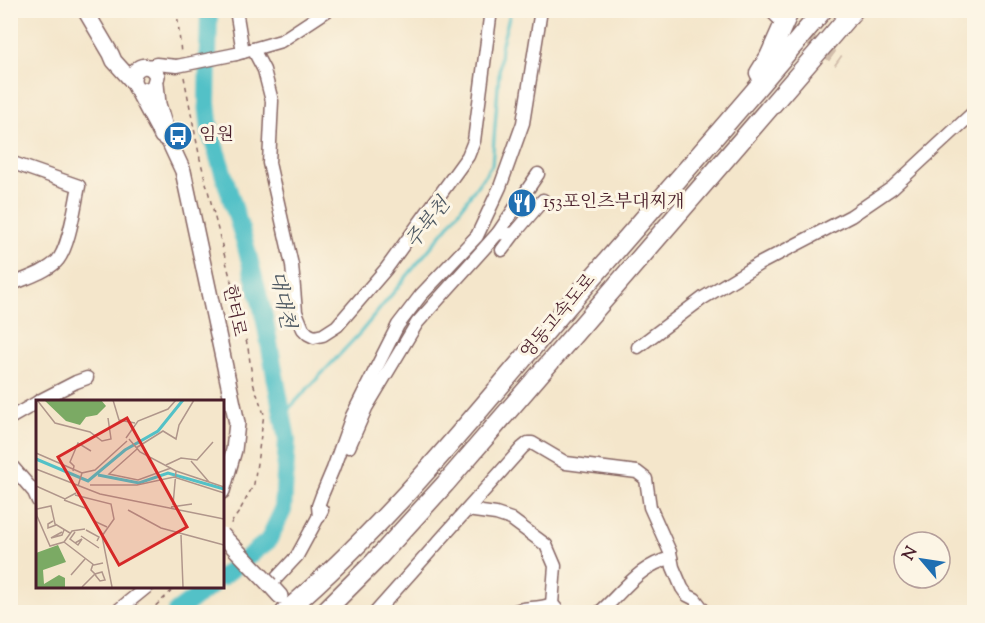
<svg xmlns="http://www.w3.org/2000/svg" width="985" height="623" viewBox="0 0 985 623" font-family="'Sorts Mill Goudy','Noto Serif KR',serif">
<style>
.lines{fill:none;stroke-linecap:round;stroke-linejoin:round}
.stream{stroke:#53c1c7;stroke-width:3}
.river{stroke:#53c1c7;stroke-width:18}
.minor-tunnel{stroke:#d2beab;stroke-width:12;stroke-dasharray:12 6;stroke-linecap:butt}
.minor-casing{stroke:#866563;stroke-width:15}
.major-casing{stroke:#866563;stroke-width:18}
.highway-casing{stroke:#866563;stroke-width:21}
.path{stroke:#866563;stroke-width:1.5;stroke-dasharray:4.5 4.5;stroke-linecap:butt}
.minor{stroke:#fff;stroke-width:12}
.major{stroke:#fff;stroke-width:15}
.highway{stroke:#fff;stroke-width:18}
.minor-bridge-casing{stroke:#866563;stroke-width:15;stroke-linecap:butt}
.major-bridge-casing{stroke:#866563;stroke-width:18;stroke-linecap:butt}
.minor-bridge{stroke:#fff;stroke-width:12}
.major-bridge{stroke:#fff;stroke-width:15}
.labels{text-anchor:middle;dominant-baseline:central;stroke-width:6;stroke-linejoin:round;paint-order:stroke}
.poi-label{font-size:18px;fill:#4a1f2b;stroke:#fcf5e5;text-anchor:start}
.street-label{font-size:18px;fill:#4a1f2b;stroke:#fcf5e5}
.water-label{font-size:20px;font-style:italic;fill:#4d5862;stroke:#fcf5e5}
.inset-river{fill:none;stroke:#53c1c7;stroke-width:3}
.inset-road{fill:none;stroke:#b0968b;stroke-width:1.5}
.view{fill:#d62828;fill-opacity:0.15;stroke:#d62828;stroke-width:3}
.inset-edge{fill:none;stroke:#4a1f2b;stroke-width:3}
</style>
<rect width="100%" height="100%" fill="#fcf5e5"/>
<filter id="ink" filterUnits="userSpaceOnUse"><feTurbulence type="fractalNoise" baseFrequency=".0167" numOctaves="2"/><feDisplacementMap in="SourceGraphic" scale="12" xChannelSelector="R" yChannelSelector="G"/><feConvolveMatrix kernelMatrix="1 2 1 2 8 2 1 2 1" color-interpolation-filters="sRGB"/></filter>
<filter id="wash" filterUnits="userSpaceOnUse"><feTurbulence type="fractalNoise" baseFrequency=".008" numOctaves="4" result="noise"/><feDisplacementMap in="SourceGraphic" scale="24" xChannelSelector="R" yChannelSelector="G"/><feGaussianBlur stdDeviation="1.35" result="paint"/><feColorMatrix in="noise" values="0 0 0 0 0 0 0 0 0 0 0 0 0 0 0 0 0 1.4 0 .05"/><feComposite in="paint" operator="in"/></filter>
<g filter="url(#wash)">
<rect width="100%" height="100%" fill="#f4e6cb"/>
<g class="lines">
<!-- stream -->
<path class="stream" d="M282,416L360,333L449,225L492,165L501,47L511,10"/>
<!-- river -->
<g class="river">
<path d="M209,10L207,103L210,131L245,243L264,316L287,440L283,510L268,541L222,577"/>
<path d="M176,612L211,586"/>
</g>
</g>
</g>
<g filter="url(#ink)">
<g class="lines">
<!-- minor-tunnel -->
<path class="minor-tunnel" d="M779,18L839,61"/>
<!-- minor casing -->
<g class="minor-casing">
<g id="minor">
<path d="M236,10L243,52"/>
<path d="M770,10L778,18"/>
<path d="M10,13L12,10"/>
<path d="M253,49L264,70L272,101L269,163L292,265L296,312L303,329L308,334L314,337L323,335L337,326L386,269L468,156L474,141L491,10"/>
<path d="M236,54L281,41L328,10"/>
<path d="M150,66L156,64L177,66"/>
<path d="M10,162L79,186C75,204 69,250 56,262C44,273 26,278 10,285"/>
<path d="M498,233L514,234L543,200"/>
<path d="M502,250L514,234"/>
<path d="M638,347L703,298L759,264L851,216L892,188L974,112"/>
<path d="M39,401L76,382L87,378"/>
<path d="M10,418L38,402"/>
<path d="M349,447L366,408L417,323L498,233L538,174"/>
<path d="M10,464L34,492L38,501"/>
<path d="M467,510L496,514L511,519L546,545L555,566L552,604"/>
<path d="M319,517L318,506L322,495L333,469L352,416L398,325L421,295L477,236L500,187L523,123L541,10"/>
<path d="M270,585L297,556L322,510"/>
<path d="M116,612L148,586"/>
<path d="M376,612L522,448L528,443H532L566,463L637,472L646,479L650,507L670,552L673,567L682,588L687,595L695,599L705,612"/>
<path d="M513,612C524,606 537,610 552,604L559,612"/>
<path d="M600,612C624,591 638,566 671,558"/>
</g>
</g>
<!-- major casing -->
<g class="major-casing">
<g id="major">
<path d="M85,10L111,54L114,61L133,82"/>
<path d="M156,84L158,104L164,124"/>
<path d="M138,89L146,91L154,87L157,76C150,60 132,65 133,82L162,136L169,141L183,171L237,423L234,450L222,491"/>
<path d="M270,585L280,596"/>
</g>
</g>
<!-- highway casing -->
<g class="highway-casing">
<g id="highway">
<path d="M759,73L769,57L790,10"/>
<path d="M285,612C386,526 470,421 556,320C645,216 736,115 823,10"/>
<path d="M324,612L374,562L445,484L854,10"/>
</g>
</g>
<!-- path -->
<g class="path">
<path d="M177,10L181,54"/>
<path d="M184,77L200,159L248,348L253,383L264,414L254,484L239,512L229,526"/>
<path d="M149,612L177,586"/>
</g>
<!-- minor -->
<use href="#minor" class="minor"/>
<!-- major -->
<use href="#major" class="major"/>
<!-- highway -->
<use href="#highway" class="highway"/>
<!-- minor-bridge casing -->
<g class="minor-bridge-casing">
<path id="minor-bridge" d="M177,66L236,54"/>
</g>
<!-- major-bridge casing -->
<g class="major-bridge-casing">
<path id="major-bridge" d="M222,535L270,585"/>
</g>
<!-- minor-bridge -->
<use href="#minor-bridge" class="minor-bridge"/>
<!-- major-bridge -->
<use href="#major-bridge" class="major-bridge"/>
</g>
</g>
<!-- icons -->
<defs>
<g id="bus-disc" transform="scale(1.5)"><circle r="9.5" fill="#1f6fb2" stroke="#fcf5e5"/><path d="M-5-6H5V4H4V6H2V4H-2V6H-4V4H-5ZM-3.5-4V0h7V-4ZM-3.5 1.2v1.5H-2V1.2ZM2 1.2v1.5H3.5V1.2Z" fill="#fff"/></g>
<g id="restaurant-disc" transform="scale(1.5)"><circle r="9.5" fill="#1f6fb2" stroke="#fcf5e5"/><path d="M-5-6h1v4h1v-4h1v4h1v-4h1v5L-1.5 .5V6h-2V.5L-5-1ZM5-6V6H3V1.5H1.5Q1.5-4 5-6Z" fill="#fff"/></g>
</defs>
<g fill-rule="evenodd">
<use href="#bus-disc" x="178" y="136"/>
<use href="#restaurant-disc" x="522" y="203"/>
</g>
<g class="labels">
<!-- poi labels -->
<g class="poi-label">
<text x="199" y="136">임원</text>
<text x="543" y="203">153포인츠부대찌개</text>
</g>
<!-- street labels -->
<g class="street-label">
<text transform="translate(233 311) rotate(78)">한터로</text>
<text transform="translate(559 317) rotate(-50)">영동고속도로</text>
</g>
<!-- water labels -->
<g class="water-label">
<text transform="translate(429 224) rotate(-52)">주북천</text>
<text transform="translate(281 300) rotate(78)">대대천</text>
</g>
</g>
<!-- overview -->
<g transform="translate(36 400)">
<rect width="188" height="188" fill="#f4e6cb"/>
<path d="M8,0H65L70,6L61,15L50,17L44,25L30,21ZM22,145L30,162L7,170L8,184L23,175L29,178V187H0V153Z" fill="#7baa64"/>
<path class="inset-river" d="M0,59L52,81L89,50L122,31L147,0M62,75L103,83L132,73L188,89"/>
<path class="inset-road" d="M1,0L19,23L54,32L66,41L75,39L72,18M77,0L83,20L99,23M90,38L102,21L132,9L140,0M93,39L104,52L140,71L188,87M100,48L127,31L140,39L143,25L158,0M101,49L73,74L102,80L135,68M0,53L46,73M155,61L173,82M130,65L145,58L161,60L177,42M0,69L64,94L188,119M37,71L38,66L34,62L42,43L55,51M54,85H101L138,77L188,93M0,86L29,99L40,93M42,86L46,73L59,70L91,41M39,95L75,104L78,119L66,136L76,187M0,97L1,116L14,146L28,142L36,131L49,129M28,100L52,109L58,121L71,127M137,105L140,71M135,107L156,104M1,109L15,106L19,124L34,133M92,110L125,128L188,145M17,121L12,124V128L20,125M50,130L63,137L61,141M26,132L15,138L26,135L28,130M39,132L34,139L42,145L46,139L39,143M145,135L147,187M45,136L63,148M28,142L58,165L67,163M35,175L49,159M46,187L59,174L66,172L69,180L64,181L60,176L59,174L55,170L57,164"/>
<path class="view" d="M91,18L151,127L83,165L22,57Z"/>
<rect width="188" height="188" class="inset-edge"/>
</g>
<!-- margin -->
<rect width="985" height="623" fill="none" stroke="#fcf5e5" stroke-width="36"/>
<!-- north arrow -->
<g transform="translate(922 560) rotate(299)"><circle r="28" fill="#fcf5e5" stroke="#b59f9b" stroke-width="1.5"/>
<path d="M0-4.5L10 22L0 15L-10 22Z" fill="#1f6fb2"/>
<text y="-9" font-size="16" font-weight="bold" text-anchor="middle" fill="#4a1f2b">N</text>
</g>
</svg>
